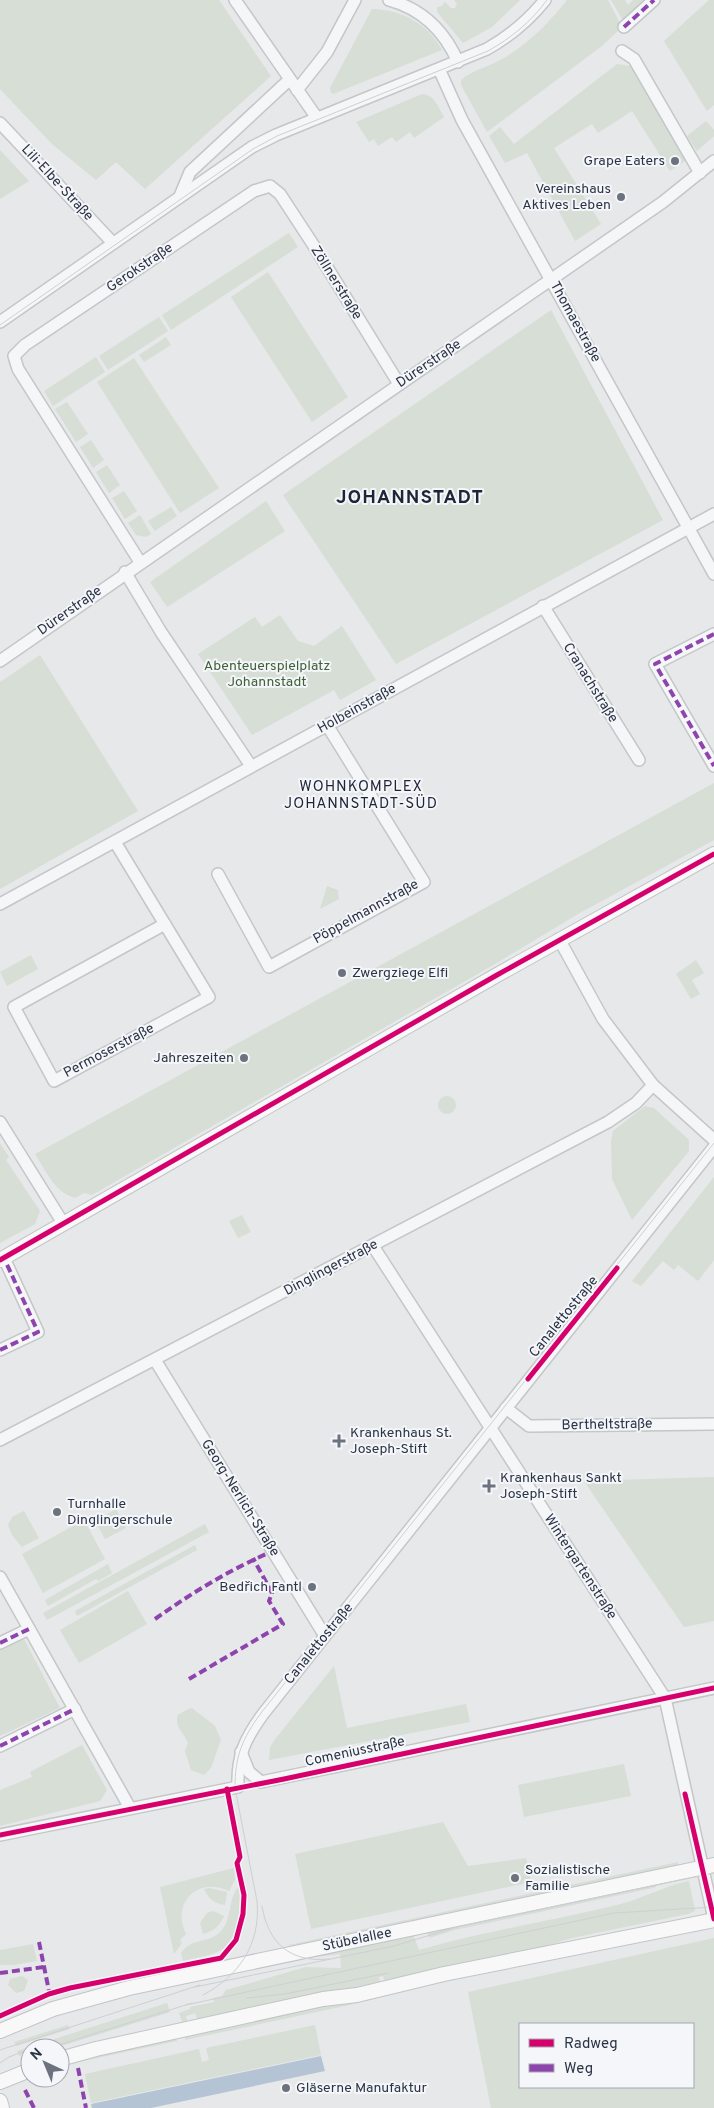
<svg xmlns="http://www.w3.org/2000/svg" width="714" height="2108" viewBox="0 0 714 2108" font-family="Overpass,sans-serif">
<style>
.green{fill:#d6ded6;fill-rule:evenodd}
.water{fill:#b4c4d5}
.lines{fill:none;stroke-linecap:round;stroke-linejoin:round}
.minor-casing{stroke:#c4c6c8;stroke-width:14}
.major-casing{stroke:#c2c5c8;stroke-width:16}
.minor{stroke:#f5f6f7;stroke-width:11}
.major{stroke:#f8f8f8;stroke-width:14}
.tram{stroke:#cecfd2;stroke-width:1}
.quiet{stroke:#8e44ad;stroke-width:4;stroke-dasharray:8 4;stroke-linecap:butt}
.cycleway-casing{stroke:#f4f6f9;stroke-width:8}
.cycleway{stroke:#d6006c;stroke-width:5}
.poi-dot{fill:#6c737f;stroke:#f4f6f9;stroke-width:2}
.labels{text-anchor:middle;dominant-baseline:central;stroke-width:4;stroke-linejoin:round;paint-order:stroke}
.poi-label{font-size:14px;fill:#2b3445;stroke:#f4f6f9;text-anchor:start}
.street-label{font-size:14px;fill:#2b3445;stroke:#f4f6f9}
.park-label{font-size:14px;fill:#3f6138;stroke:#f4f6f9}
.neighbourhood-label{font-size:15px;letter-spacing:1px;fill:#1d2536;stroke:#f4f6f9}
.district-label{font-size:19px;font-weight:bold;letter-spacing:1px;fill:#1d2536;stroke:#f4f6f9}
</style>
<rect width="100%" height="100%" fill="#e6e8ea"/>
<!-- green -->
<g class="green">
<path d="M0,0H219L271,76L145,189L116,162L96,180L52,144L0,89Z"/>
<path d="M454,0H520L492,27L463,43L437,12V7L442,6L445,2L451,8H455L457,4Z"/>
<path d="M567,0H608L622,27L602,46L487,132L461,85V80C472,70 489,67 502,59C527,45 549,23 567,0Z"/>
<path d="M611,0H625L628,5L633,0H651L625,24Z"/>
<path d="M709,0H714V105L707,111L664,41Z"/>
<path d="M372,9C402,10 427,23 442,50L333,94L331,93L330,88Z"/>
<path d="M617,64L637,67L691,157L670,171L632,111L598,133L592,124L554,148L601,224L575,241L527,153L505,163L489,136L500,127L514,144Z"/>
<path d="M422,94C435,95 438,107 444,117L414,138L410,132L396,142L392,137L378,146L374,139L369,142L356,122Z"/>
<path d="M706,121L714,130V136L697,151L687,136Z"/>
<path d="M0,150L29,181L0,199Z"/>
<path d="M289,233L298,247L171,330L162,315Z"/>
<path d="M268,272L348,397L312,422L231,297Z"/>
<path d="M551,310L663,520L396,664L283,495Z"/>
<path d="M159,317L168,331L108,370L99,356Z"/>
<path d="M166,337L171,345L144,362L139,355Z"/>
<path d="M96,357L105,372L53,406L44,391Z"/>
<path d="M134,358L219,488L180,513L97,382Z"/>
<path d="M67,402L88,434L76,442L55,409Z"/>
<path d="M91,440L104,460L93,468L80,447Z"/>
<path d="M107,465L120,485L109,493L96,472Z"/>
<path d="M124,491L137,511L125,519L112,498Z"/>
<path d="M266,501L285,531L167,607L150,582Z"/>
<path d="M171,507L177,516L155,531L148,521Z"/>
<path d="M140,515L151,534L146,537L136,535L128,523Z"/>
<path d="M280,615L298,641L314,646L342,626L376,680L340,700L334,690L252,735L198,654L255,617L262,627Z"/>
<path d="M40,655L138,811L0,889V682Z"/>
<path d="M714,783V840L578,914L495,964L92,1195L84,1193L75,1198C55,1193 46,1171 35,1154Z"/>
<path d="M327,886L338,890L339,899L320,909Z"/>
<path d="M31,955L38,969L7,986L0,972Z"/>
<path d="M696,960L704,973L692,980L700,994L691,999L676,974Z"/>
<circle cx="447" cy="1105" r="9"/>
<path d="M645,1106L654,1108L689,1140V1151L632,1220L612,1179L611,1142L613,1131Z"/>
<path d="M0,1143L9,1157L6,1160L40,1211L35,1224L0,1243Z"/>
<path d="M714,1177V1260L698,1281L678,1265L674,1270L663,1261L641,1286L632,1281Z"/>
<path d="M242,1215L251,1232L238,1238L229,1221Z"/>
<path d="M714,1477V1621L684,1627L584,1481Z"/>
<path d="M116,1509L126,1528L105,1539L95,1521Z"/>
<path d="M24,1511L39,1538L22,1547L12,1535L8,1525L12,1517Z"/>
<path d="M84,1520L105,1559L43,1593L22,1554Z"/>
<path d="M205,1524L209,1532L47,1620L43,1613Z"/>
<path d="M195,1545L197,1550L77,1616L75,1611Z"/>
<path d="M108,1564L112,1573L98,1581L96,1579L48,1606L45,1600Z"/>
<path d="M128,1591L147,1624L79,1663L60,1630Z"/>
<path d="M24,1639L60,1708L0,1736V1650Z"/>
<path d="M334,1666L347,1728L466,1704L470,1722L269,1760L270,1747L276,1738Z"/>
<path d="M192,1708L215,1726L221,1740L211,1768L204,1775L191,1770L185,1751L188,1743C184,1732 174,1728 178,1715L188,1709Z"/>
<path d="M82,1745L107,1790L100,1801L0,1826V1790L32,1777L30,1772Z"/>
<path d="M624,1764L631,1796L524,1817L518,1785Z"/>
<path d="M443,1822L468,1866L526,1858L531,1882L311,1929L295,1854Z"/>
<path d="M678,1862V1865L672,1867L290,1947L289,1945Z"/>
<path d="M234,1868L235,1880L229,1891C197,1876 171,1903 186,1934L180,1940L182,1943L174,1954L160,1887Z"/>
<path d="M689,1881L695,1911L688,1914L572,1938L530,1951L384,1980L383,1976L379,1977L380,1982L198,2021L195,2013L186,2016L188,2023L183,2024L179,2013L190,2009V2007L214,2002L213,1998L222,1996L226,1990L306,1967L341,1968L340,1954L317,1957L305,1956L413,1934L419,1950C485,1931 551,1921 617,1905C642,1899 664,1886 689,1881Z"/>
<path d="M655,1883L656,1887L653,1888L455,1930L429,1938L427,1931Z"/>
<path d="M239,1886C241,1906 240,1943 217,1952C206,1957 194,1958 183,1961L181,1953C192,1937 208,1944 219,1933C233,1921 227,1899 239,1886Z"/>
<path d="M209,1888L227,1892L225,1905C213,1903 209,1899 204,1889Z"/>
<path d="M213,1911L224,1916C219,1927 214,1931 203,1934L200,1923L207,1913Z"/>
<path d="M714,1938V2108H491L468,1992ZM520,2024H693V2087H520Z"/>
<path d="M33,1944L37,1961L14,1965H0V1950Z"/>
<path d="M22,1976L28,1980L24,1991L16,1993L8,1985L10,1979Z"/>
<path d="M167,2003L170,2012L164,2014L55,2048H30V2052L19,2056L17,2051Z"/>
<path d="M359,2003L185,2040V2036L324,2005Z"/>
<path d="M68,2025L70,2029L16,2046L14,2042Z"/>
<path d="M315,2025L321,2055L91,2103L85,2074L199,2049L202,2062L209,2060L206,2048Z"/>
<path d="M177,2038V2041L60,2066L91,2056Z"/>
</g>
<!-- water -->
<path class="water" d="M321,2056L325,2071L151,2108H92L91,2104Z"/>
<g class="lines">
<!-- minor casing -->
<g class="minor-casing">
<g id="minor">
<path d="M235,0L317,118"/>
<path d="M389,0C422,9 444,30 458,62"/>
<path d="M624,27L654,0"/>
<path d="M622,51L634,59L700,173"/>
<path d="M439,69L462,120L714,574"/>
<path d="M297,90L327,52L355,0"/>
<path d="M0,123L113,243"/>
<path d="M180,196L190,172L289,80"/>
<path d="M0,322L252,147L276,135L487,49C510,36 528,21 545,0"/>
<path d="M140,562L18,369L14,356L25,345L254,191L270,186L280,194L314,246L399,384"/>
<path d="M125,572L161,632L251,766"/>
<path d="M543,606L639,760"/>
<path d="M714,634L655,664L714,766"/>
<path d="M0,661L663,202L714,161"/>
<path d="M115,842L209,997L54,1081L14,1007L165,924"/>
<path d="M218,874L269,967L424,882L327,725"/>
<path d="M0,904L714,514"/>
<path d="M559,939L603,1019L653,1085L714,1140"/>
<path d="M0,1122L63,1223"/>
<path d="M373,1246L665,1698L714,1919"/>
<path d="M0,1350L38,1332L4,1258"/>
<path d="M155,1360L325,1636"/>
<path d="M506,1408L529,1426L714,1424"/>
<path d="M0,1440L608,1122L636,1103L653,1085"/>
<path d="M0,1577L130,1808"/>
<path d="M0,1643L29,1629"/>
<path d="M0,1746L75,1709"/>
<path d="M241,1752L249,1772L261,1782L714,1688"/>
<path d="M0,1835L238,1787C237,1755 245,1739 263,1714L714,1147"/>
</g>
</g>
<!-- major casing -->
<g class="major-casing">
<g id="major">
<path d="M0,1260L497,975L714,854"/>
<path d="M0,2031L53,2009L129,1988L714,1865"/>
<path d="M60,2059L96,2049L323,1999L357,1995L444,1974L714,1920"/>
<path d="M0,2082L30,2070"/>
<path d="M0,2101L2,2108"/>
</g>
</g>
<!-- minor -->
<use href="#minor" class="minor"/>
<!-- major -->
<use href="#major" class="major"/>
<!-- tram -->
<g class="tram">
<path d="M0,325L253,149L277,136L488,51C511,38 531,22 547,0"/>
<path d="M262,1906C268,1943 290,1963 329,1959"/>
<path d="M195,1987L394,1946L457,1927L714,1873"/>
<path d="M203,1995C239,1976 261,1944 257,1901L235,1788C235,1756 242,1739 261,1713L714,1143"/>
<path d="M247,1998L285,1994L388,1973"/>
<path d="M186,2005L614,1913L714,1907"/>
<path d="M35,2048L56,2041"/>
<path d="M49,2048L192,2003"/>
<path d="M0,2050L200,1985"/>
<path d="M0,2063L9,2057L30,2049"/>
</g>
<!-- quiet -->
<g class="quiet">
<path d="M624,27L654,0"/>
<path d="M714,634L655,664L714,766"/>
<path d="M0,1350L38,1332L4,1258"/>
<path d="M155,1619C193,1592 231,1569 273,1551"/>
<path d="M0,1643L29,1629"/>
<path d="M189,1679L283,1624L269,1601L272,1593L253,1558"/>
<path d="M0,1746L75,1709"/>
<path d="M39,1942L49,1991"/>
<path d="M0,1973L44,1967"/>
<path d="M78,2068L86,2108"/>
<path d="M25,2090L34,2108"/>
</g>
<!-- cycleway casing -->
<g class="cycleway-casing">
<g id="cycleway">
<path d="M0,1260L497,975L714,854"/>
<path d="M528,1379L617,1268"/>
<path d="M685,1794L714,1919"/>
<path d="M0,1835L284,1779L714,1688"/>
<path d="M0,2016L49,1994L70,1988L221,1958L236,1940L243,1914L244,1895L237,1863L240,1857L227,1789"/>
</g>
</g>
<!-- cycleway -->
<use href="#cycleway" class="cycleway"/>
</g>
<!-- markers -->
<g class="poi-dot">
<circle cx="675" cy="161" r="5"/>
<circle cx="621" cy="197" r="5"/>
<circle cx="342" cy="973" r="5"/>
<circle cx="244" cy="1058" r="5"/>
<path d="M336.5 1433.5h5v5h5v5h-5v5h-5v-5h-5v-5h5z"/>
<path d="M486.5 1478.5h5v5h5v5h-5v5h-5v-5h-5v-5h5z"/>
<circle cx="57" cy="1512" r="5"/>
<circle cx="312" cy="1587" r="5"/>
<circle cx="515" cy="1878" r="5"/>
<circle cx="286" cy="2088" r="5"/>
</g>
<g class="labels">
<!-- poi labels -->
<g class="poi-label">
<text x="665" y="161" text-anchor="end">Grape Eaters</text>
<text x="611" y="189" text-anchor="end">Vereinshaus<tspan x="611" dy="16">Aktives Leben</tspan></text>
<text x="352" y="973">Zwergziege Elfi</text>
<text x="234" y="1058" text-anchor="end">Jahreszeiten</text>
<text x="350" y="1433">Krankenhaus St.<tspan x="350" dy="16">Joseph-Stift</tspan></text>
<text x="500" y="1478">Krankenhaus Sankt<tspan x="500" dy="16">Joseph-Stift</tspan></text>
<text x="67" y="1504">Turnhalle<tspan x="67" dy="16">Dinglingerschule</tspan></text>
<text x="302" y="1587" text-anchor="end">Bedřich Fantl</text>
<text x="525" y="1870">Sozialistische<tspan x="525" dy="16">Familie</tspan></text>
<text x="296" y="2088">Gläserne Manufaktur</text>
</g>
<!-- street labels -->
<g class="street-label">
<text transform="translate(57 183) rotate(47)">Lili-Elbe-Straße</text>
<text transform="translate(140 268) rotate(-34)">Gerokstraße</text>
<text transform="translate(336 283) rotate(58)">Zöllnerstraße</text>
<text transform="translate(575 322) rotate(61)">Thomaestraße</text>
<text transform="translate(429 364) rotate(-34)">Dürerstraße</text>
<text transform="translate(70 611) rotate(-35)">Dürerstraße</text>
<text transform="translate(590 683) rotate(58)">Cranachstraße</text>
<text transform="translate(357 709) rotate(-29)">Holbeinstraße</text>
<text transform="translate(366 912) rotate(-29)">Pöppelmannstraße</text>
<text transform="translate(109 1051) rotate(-28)">Permoserstraße</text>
<text transform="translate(331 1268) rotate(-28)">Dinglingerstraße</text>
<text transform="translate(564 1317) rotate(-51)">Canalettostraße</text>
<text transform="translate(607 1425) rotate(-1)">Bertheltstraße</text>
<text transform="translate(240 1498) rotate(58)">Georg-Nerlich-Straße</text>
<text transform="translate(580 1567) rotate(57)">Wintergartenstraße</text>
<text transform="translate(319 1644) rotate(-51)">Canalettostraße</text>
<text transform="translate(355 1752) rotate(-12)">Comeniusstraße</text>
<text transform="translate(357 1940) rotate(-12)">Stübelallee</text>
</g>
<!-- park labels -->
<g class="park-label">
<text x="267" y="666">Abenteuerspielplatz<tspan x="267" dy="16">Johannstadt</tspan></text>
</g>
<!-- neighbourhood labels -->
<g class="neighbourhood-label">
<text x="361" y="787">WOHNKOMPLEX<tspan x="361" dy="17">JOHANNSTADT-SÜD</tspan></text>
</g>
<!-- district labels -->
<g class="district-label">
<text x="410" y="498">JOHANNSTADT</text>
</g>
</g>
<!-- legend -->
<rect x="519" y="2023" width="175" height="65" fill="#f4f6f9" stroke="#a4a8b1"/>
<rect x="529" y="2039" width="25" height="8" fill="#d6006c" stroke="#a4a8b1"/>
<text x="564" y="2048" font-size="15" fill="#2b3445">Radweg</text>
<rect x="529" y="2064" width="25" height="8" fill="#8e44ad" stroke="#a4a8b1"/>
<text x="564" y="2073" font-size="15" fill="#2b3445">Weg</text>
<!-- north arrow -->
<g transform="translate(45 2063) rotate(316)"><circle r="24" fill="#f4f6f9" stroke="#a4a8b1"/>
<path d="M0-4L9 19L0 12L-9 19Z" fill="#6c737f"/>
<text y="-8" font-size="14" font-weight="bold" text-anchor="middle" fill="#2b3445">N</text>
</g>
</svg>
